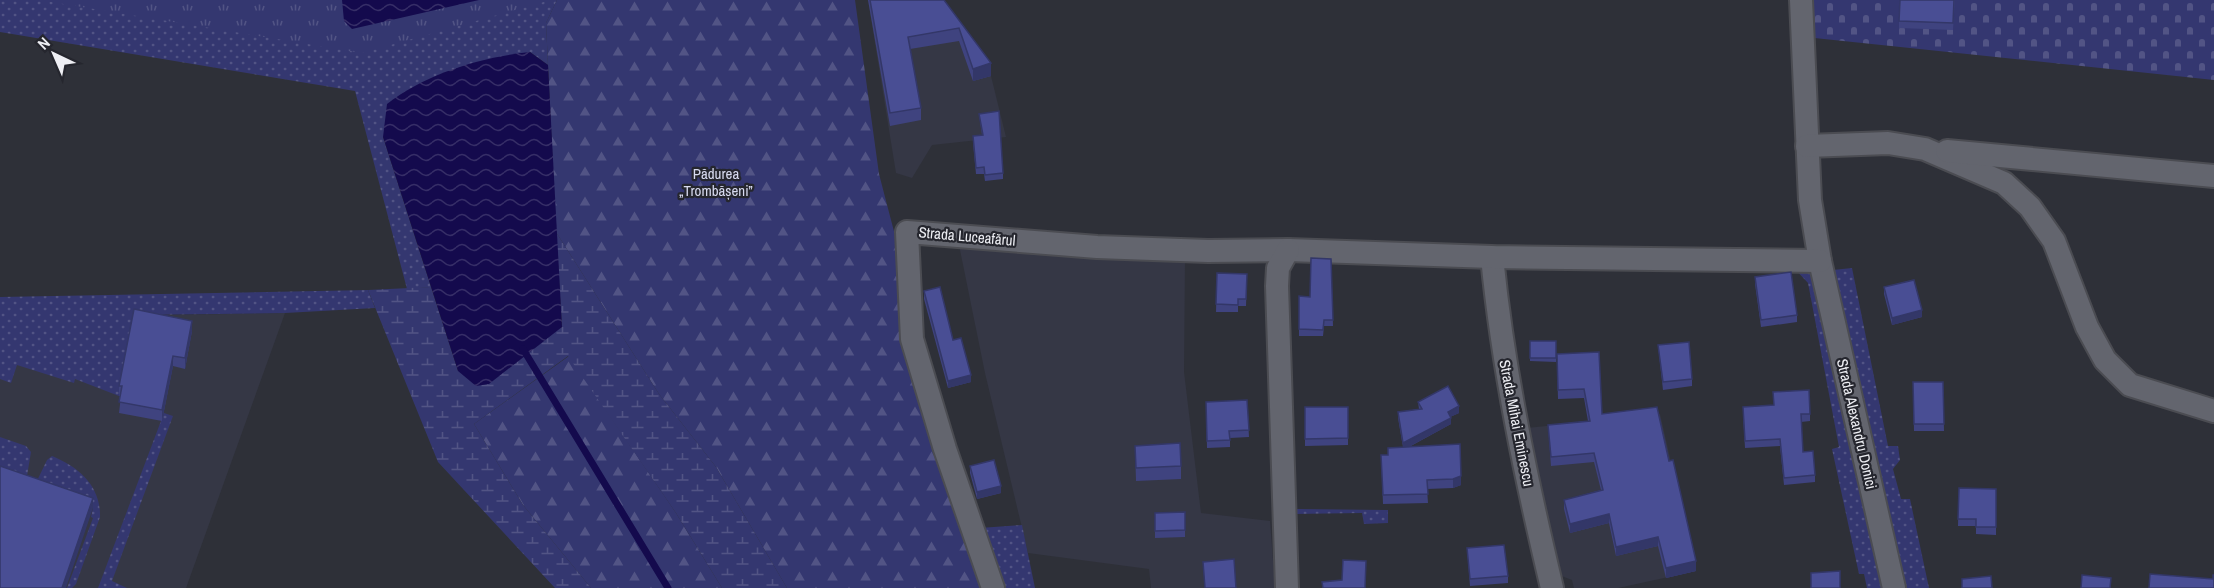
<svg xmlns="http://www.w3.org/2000/svg" width="2214" height="588" viewBox="0 0 2214 588" font-family="'Archivo Narrow',sans-serif">
<style>
.built{fill:#353745}
.grass{fill:url(#grass-dots)}
.forest{fill:url(#forest-firs)}
.wetland{fill:url(#wetland-marsh)}
.cemetery{fill:url(#cemetery-stones)}
.park{fill:url(#park-tufts)}
.water{fill:url(#water-waves)}
.lines{fill:none;stroke-linecap:round;stroke-linejoin:round}
.stream{stroke:#140a4d;stroke-width:7}
.street-casing{stroke:#4b4c52;stroke-width:26}
.street{stroke:#63656e;stroke-width:22}
.wall{fill:#3f437f}
.shaded-wall{fill:#333768}
.building{fill:#494e94;stroke:#333768;stroke-width:1.5}
.labels{text-anchor:middle;dominant-baseline:central;stroke-width:4.5;stroke-linejoin:round;paint-order:stroke}
.park-label{font-size:15px;fill:#d8dbf0;stroke:#25262e}
.street-label{font-size:15px;fill:#eeeff4;stroke:#25262e}
</style>
<defs>
<pattern id="grass-dots" width="8" height="8" patternUnits="userSpaceOnUse" patternTransform="scale(1.5)"><rect width="8" height="8" fill="#343770"/><path d="M2 2h.1M6 6h.1" fill="none" stroke="#525485" stroke-width="1.8" stroke-linecap="round"/></pattern>
<pattern id="forest-firs" width="22" height="20" patternUnits="userSpaceOnUse" patternTransform="scale(1.5)"><rect width="22" height="20" fill="#343770"/><path d="M5 1l3.5 6h-7zM16 11l3.5 6h-7z" fill="#525485"/></pattern>
<pattern id="wetland-marsh" width="20" height="14" patternUnits="userSpaceOnUse" patternTransform="scale(1.5)"><rect width="20" height="14" fill="#343770"/><path d="M1 5h8M5 5V1M11 12h8M15 12V8" fill="none" stroke="#525485"/></pattern>
<pattern id="cemetery-stones" width="16" height="16" patternUnits="userSpaceOnUse" patternTransform="scale(1.5)"><rect width="16" height="16" fill="#343770"/><path d="M2 7V4a2 2 0 0 1 4 0v3zM10 15v-3a2 2 0 0 1 4 0v3z" fill="#525485"/></pattern>
<pattern id="park-tufts" width="24" height="20" patternUnits="userSpaceOnUse" patternTransform="scale(1.5)"><rect width="24" height="20" fill="#343770"/><path d="M3 7l-1-3M5 7V3M7 7l1-3M15 17l-1-3M17 17v-4M19 17l1-3" fill="none" stroke="#525485"/></pattern>
<pattern id="water-waves" width="16" height="10" patternUnits="userSpaceOnUse" patternTransform="scale(1.5)"><rect width="16" height="10" fill="#140a4d"/><path d="M0 5q4-4 8 0t8 0" fill="none" stroke="#362e67"/></pattern>
</defs>
<rect width="100%" height="100%" fill="#2e3038"/>
<!-- built -->
<g class="built">
<path d="M868,0H934L991,76L1006,137L932,145L912,178L896,173Z"/>
<path d="M959,245L1185,257L1184,372L1201,513L1270,521L1275,588H1151L1149,569L1028,553L985,373Z"/>
<path d="M285,313L186,588H0V318Z"/>
<path d="M1660,414L1696,571L1618,588H1574L1572,580L1559,575L1527,428Z"/>
</g>
<!-- grass -->
<g class="grass">
<path d="M0,0H557L546,23L548,65L530,52L383,137L431,287L407,289L355,91L0,32Z"/>
<path d="M1794,268H1815L1884,588H1867L1864,574H1859L1832,449L1839,447L1808,283Z"/>
<path d="M1852,268L1888,446H1898L1900,460L1893,469L1901,499H1910L1929,588H1903L1833,270Z"/>
<path d="M368,290L375,308L285,313L136,315L119,396L75,379L74,383L17,365L11,383L0,379V297Z"/>
<path d="M164,413L173,416L112,581L127,588H98Z"/>
<path d="M0,437L26,446L31,452L27,476H0Z"/>
<path d="M52,456C79,467 101,486 100,517L76,584L72,588H67L93,518L91,517L93,508L34,487L47,460Z"/>
<path d="M1296,509L1388,510V523L1364,524L1362,513L1293,514Z"/>
<path d="M1022,525L1035,588H1003L980,528Z"/>
</g>
<!-- forest -->
<g class="forest">
<path d="M557,0H855L879,174L987,588H787L716,467L659,394L556,232L546,23Z"/>
<path d="M569,356L676,513L722,588H591L523,505L474,424Z"/>
</g>
<!-- wetland -->
<path class="wetland" d="M556,232L659,394L716,467L787,588H722L676,513L568,356L474,424L523,505L591,588H555L438,462L368,290L431,287L458,371L562,327Z"/>
<!-- cemetery -->
<path class="cemetery" d="M1805,0H2214V80L1805,37Z"/>
<!-- park -->
<path class="park" d="M39,0H551L362,53Z"/>
<!-- water -->
<g class="water">
<path d="M342,0H479L352,29L344,21Z"/>
<path d="M530,52L548,65L562,327L489,384L476,386L458,371L383,137L387,104C425,74 481,57 530,52Z"/>
</g>
<g class="lines">
<!-- stream -->
<path class="stream" d="M523,349L668,588"/>
<!-- street casing -->
<g class="street-casing">
<g id="street">
<path d="M1801,0L1810,200L1820,261L1894,588"/>
<path d="M1807,146L1888,143L1925,149L2004,183L2030,207L2054,241L2087,327L2105,360L2130,385L2214,411"/>
<path d="M1947,151L2214,176"/>
<path d="M1492,257C1503,369 1526,479 1552,588"/>
<path d="M993,588L945,449L912,339L907,232L1097,247L1208,251L1288,250L1492,257L1820,261"/>
<path d="M1287,588L1277,286L1278,268L1288,250"/>
</g>
</g>
<!-- street -->
<use href="#street" class="street"/>
</g>
<!-- wall -->
<g class="wall">
<path d="M868,0H944L991,76L973,81L959,41L910,49L921,108V120L890,126Z"/>
<path d="M1955,0L1953,30L1899,28V21Z"/>
<path d="M979,114L1003,173V179L985,181L984,174H976L973,142L982,135Z"/>
<path d="M1331,259L1333,326H1324L1323,336H1299V296L1310,297Z"/>
<path d="M1217,273L1247,274L1246,306H1238V312H1216Z"/>
<path d="M1755,277L1797,315V322L1761,327L1755,284Z"/>
<path d="M1884,287L1922,317L1892,325L1884,294Z"/>
<path d="M924,291L953,340L971,382L948,388L924,299Z"/>
<path d="M192,331L185,369L173,366L162,421L119,413L121,396H119V386Z"/>
<path d="M1530,341H1556V362L1530,361Z"/>
<path d="M1658,345L1692,379V386L1663,390Z"/>
<path d="M1599,352L1602,414L1669,461L1696,571L1666,578L1658,546L1616,556L1609,523L1570,533L1564,509V500L1601,490L1594,462L1551,466L1548,425L1588,421L1584,398L1558,399L1557,364Z"/>
<path d="M1913,382H1943L1944,431H1914Z"/>
<path d="M1247,400L1249,437L1230,438V447L1207,448L1206,402Z"/>
<path d="M1418,402L1459,413L1450,417L1451,424L1409,447L1461,485L1453,488L1427,489L1428,503L1383,504L1381,455H1388L1403,447L1398,418V412L1419,409Z"/>
<path d="M1305,407H1348V445L1305,446Z"/>
<path d="M1743,414H1810V421L1801,422L1803,452L1815,475V482L1784,485L1780,446L1745,448Z"/>
<path d="M1135,446L1181,466V479L1136,481Z"/>
<path d="M970,466L1001,493L977,499L970,473Z"/>
<path d="M1959,488L1996,489V535L1976,534V526H1958Z"/>
<path d="M1185,512V537L1155,538V513Z"/>
<path d="M1467,548L1508,576V583L1470,586Z"/>
</g>
<!-- shaded-wall -->
<g class="shaded-wall">
<path d="M991,63V76L973,81V69Z"/>
<path d="M1922,310V317L1892,325V318Z"/>
<path d="M192,321V331L185,369V358Z"/>
<path d="M173,356V366L162,421V410Z"/>
<path d="M971,375V382L948,388V381Z"/>
<path d="M1459,406V413L1448,418V412Z"/>
<path d="M1451,418V424L1403,450V443Z"/>
<path d="M1461,476V485L1453,488V479Z"/>
<path d="M1001,486V493L977,499V492Z"/>
<path d="M93,498V508L66,588H62Z"/>
<path d="M1609,514V523L1570,533V524Z"/>
<path d="M1658,537V546L1616,556V547Z"/>
<path d="M1696,561V571L1666,578V568Z"/>
</g>
<!-- building -->
<g class="building">
<path d="M870,0H944L991,63L973,69L959,28L908,37L921,108L890,113Z"/>
<path d="M1900,0H1954L1953,23L1899,21Z"/>
<path d="M999,111L1003,173L985,175L984,167L976,168L973,136L983,135L979,114Z"/>
<path d="M1311,258L1331,259L1333,320H1324L1323,330L1299,329V296L1310,297Z"/>
<path d="M1791,272L1797,315L1761,320L1755,277Z"/>
<path d="M1217,273L1247,274L1246,299H1238V305L1216,304Z"/>
<path d="M1914,280L1922,310L1892,318L1884,287Z"/>
<path d="M940,287L953,340L961,338L971,375L948,381L924,291Z"/>
<path d="M134,309L192,321L185,358L173,356L162,410L119,402L122,386H119Z"/>
<rect x="1530" y="341" width="26" height="17"/>
<path d="M1689,342L1692,379L1663,382L1658,345Z"/>
<path d="M1599,352L1602,414L1657,407L1669,461L1673,460L1696,561L1666,568L1658,537L1616,547L1609,514L1570,524L1564,500L1603,490L1594,453L1551,457L1548,425L1590,421L1584,389L1558,390L1557,354Z"/>
<path d="M1913,382H1943L1944,424H1914Z"/>
<path d="M1448,386L1459,406L1448,412L1451,418L1403,443L1398,412L1422,409L1418,402Z"/>
<path d="M1809,390L1810,414H1801L1803,452L1813,451L1815,475L1784,478L1780,439L1745,441L1743,407L1774,405L1773,392Z"/>
<path d="M1247,400L1249,430L1229,431L1230,440L1207,441L1206,402Z"/>
<path d="M1305,407H1348V438L1305,439Z"/>
<path d="M1180,443L1181,466L1136,468L1135,446Z"/>
<path d="M1460,444L1461,476L1453,479L1427,480L1428,494L1383,495L1381,455H1388V448Z"/>
<path d="M994,460L1001,486L977,492L970,466Z"/>
<path d="M0,466L93,498L62,588H0Z"/>
<path d="M1959,488L1996,489V527H1976V519H1958Z"/>
<path d="M1185,512V530L1155,531V513Z"/>
<path d="M1504,545L1508,576L1470,579L1467,548Z"/>
<path d="M1234,559L1236,588H1205L1203,562Z"/>
<path d="M1343,560L1366,561L1365,588H1323L1322,582L1342,580Z"/>
<path d="M1840,571V588H1811V573Z"/>
<path d="M2150,574L2213,579V575H2214V588H2149Z"/>
<path d="M2082,575L2111,578L2110,588H2081Z"/>
<path d="M1991,576L1992,588H1962V579Z"/>
</g>
<g class="labels">
<!-- park labels -->
<g class="park-label">
<text x="716" y="173">Pădurea<tspan x="716" dy="17">„Trombășeni”</tspan></text>
</g>
<!-- street labels -->
<g class="street-label">
<text transform="translate(967 236) rotate(5)">Strada Luceafărul</text>
<text transform="translate(1517 423) rotate(79)">Strada Mihai Eminescu</text>
<text transform="translate(1857 424) rotate(77)">Strada Alexandru Donici</text>
</g>
</g>
<!-- north arrow -->
<g transform="translate(54 54) rotate(316)" stroke="#25262e" stroke-width="4.5" paint-order="stroke">
<path d="M0-4.5L10 22L0 15L-10 22Z" fill="#eeeff4"/>
<text y="-9" font-size="16" font-weight="bold" text-anchor="middle" fill="#eeeff4">N</text>
</g>
</svg>
